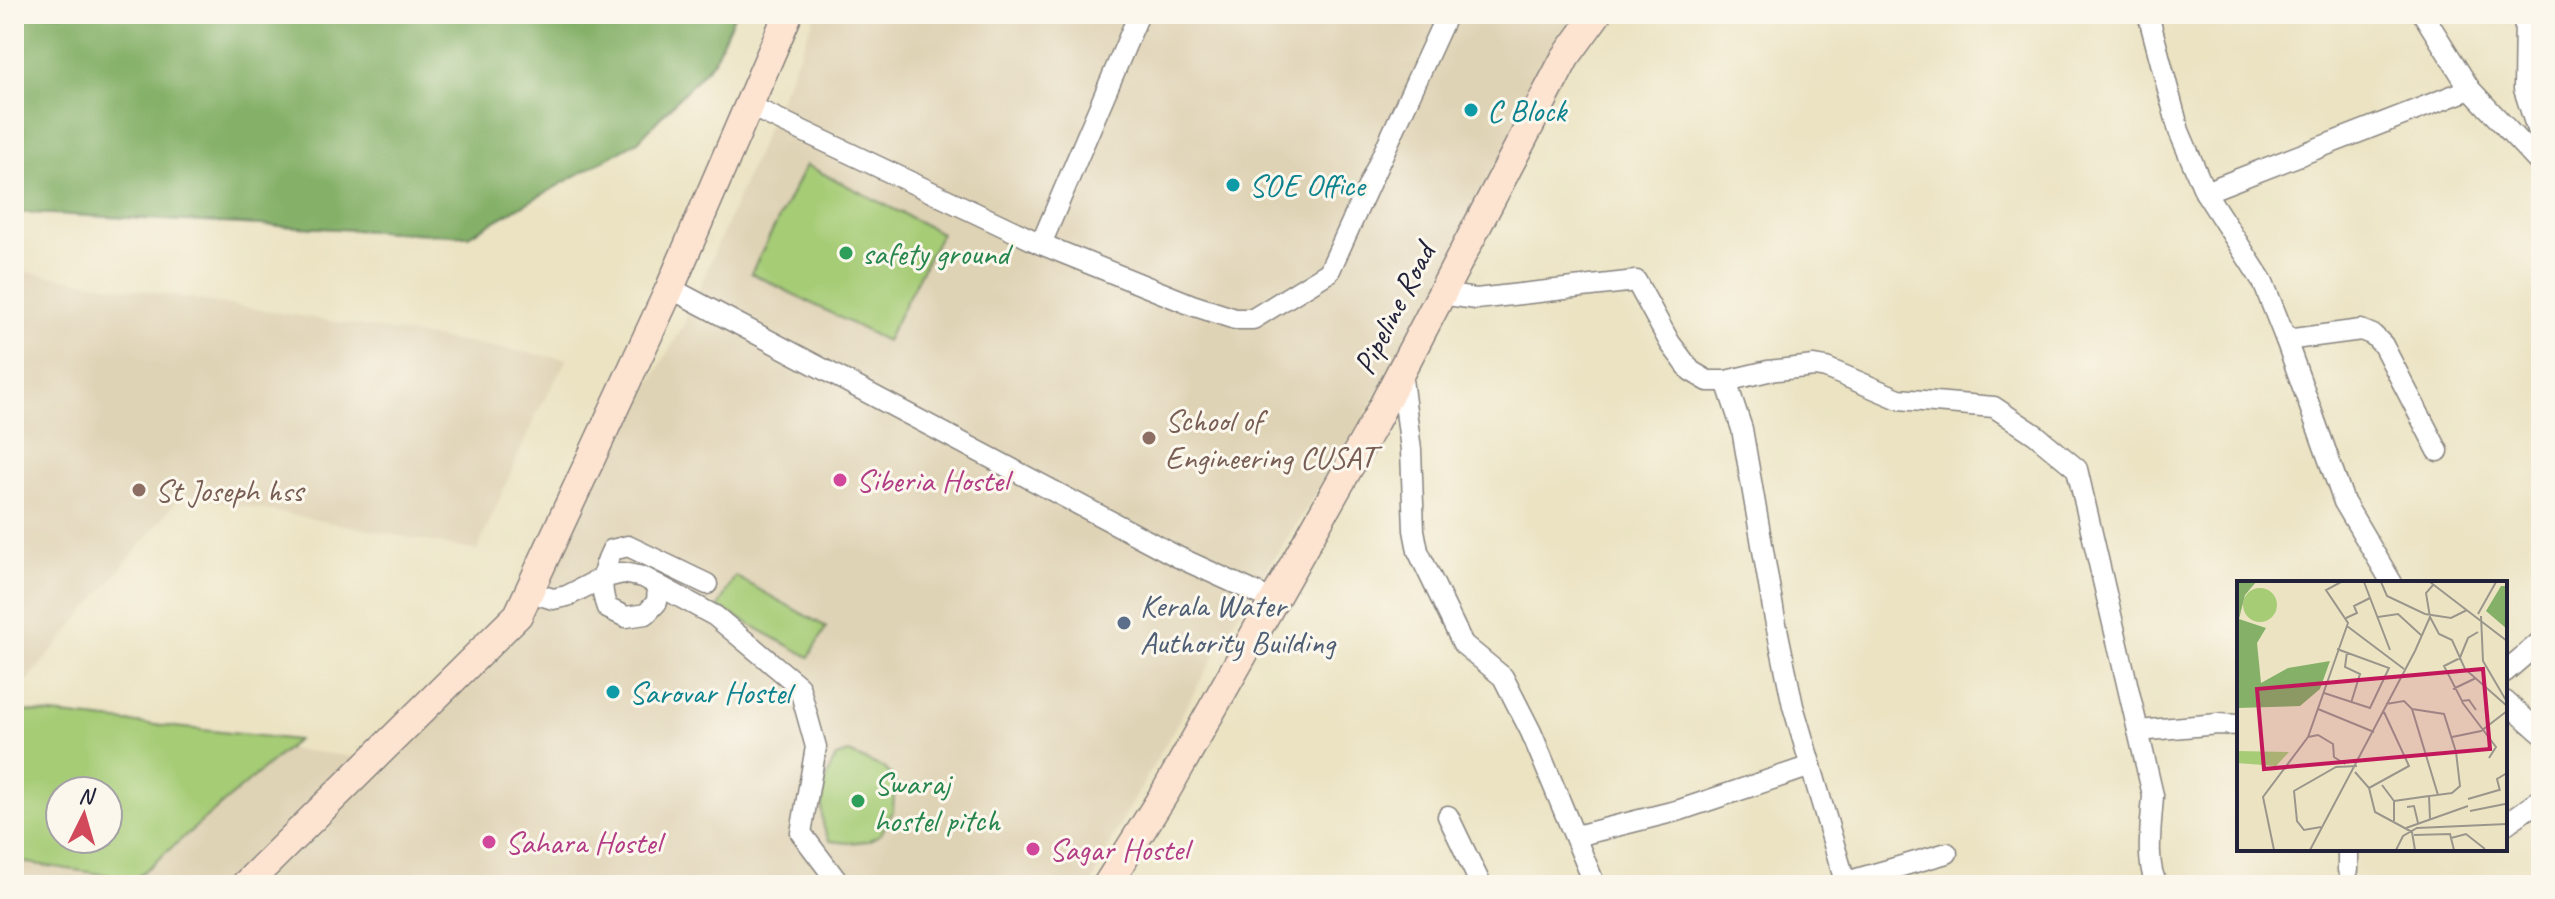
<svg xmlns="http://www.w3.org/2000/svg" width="2555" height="899" viewBox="0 0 2555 899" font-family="Caveat,sans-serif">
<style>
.built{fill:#dfd3b5;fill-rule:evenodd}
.green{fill:#a6cc76;stroke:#647758;stroke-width:2;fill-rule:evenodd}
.forest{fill:#84b067;stroke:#536951;stroke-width:2}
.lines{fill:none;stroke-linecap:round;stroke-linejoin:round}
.street-casing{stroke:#86827e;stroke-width:23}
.secondary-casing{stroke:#86827e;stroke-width:31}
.street{stroke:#fff;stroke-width:20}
.secondary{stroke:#fde4d1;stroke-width:28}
.culture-dot{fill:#0f9aa8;stroke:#fbf7ec;stroke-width:3}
.leisure-dot{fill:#2e9e5b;stroke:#fbf7ec;stroke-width:3}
.education-dot{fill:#8d6e63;stroke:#fbf7ec;stroke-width:3}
.hotel-dot{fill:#d1479c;stroke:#fbf7ec;stroke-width:3}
.service-dot{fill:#5c6f8a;stroke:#fbf7ec;stroke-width:3}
.labels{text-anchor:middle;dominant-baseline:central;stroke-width:6;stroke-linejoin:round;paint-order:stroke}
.culture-label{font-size:32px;fill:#0d838f;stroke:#fbf7ec;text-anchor:start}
.leisure-label{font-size:32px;fill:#27864d;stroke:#fbf7ec;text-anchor:start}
.street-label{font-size:32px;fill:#22223b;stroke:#fbf7ec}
.education-label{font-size:32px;fill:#785e54;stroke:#fbf7ec;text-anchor:start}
.hotel-label{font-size:32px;fill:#b23c85;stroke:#fbf7ec;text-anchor:start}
.service-label{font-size:32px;fill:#4e5e75;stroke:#fbf7ec;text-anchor:start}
.inset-road{fill:none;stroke:#9b968c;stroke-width:2}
.view{fill:#c2185b;fill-opacity:0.15;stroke:#c2185b;stroke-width:4}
.inset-edge{fill:none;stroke:#22223b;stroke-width:4}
</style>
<rect width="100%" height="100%" fill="#fbf7ec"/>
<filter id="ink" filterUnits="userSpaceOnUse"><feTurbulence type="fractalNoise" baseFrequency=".0125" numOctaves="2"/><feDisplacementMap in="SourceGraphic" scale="16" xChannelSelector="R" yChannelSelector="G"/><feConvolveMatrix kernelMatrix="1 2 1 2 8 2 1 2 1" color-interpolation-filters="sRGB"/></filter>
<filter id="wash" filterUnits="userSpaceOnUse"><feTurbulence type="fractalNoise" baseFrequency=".006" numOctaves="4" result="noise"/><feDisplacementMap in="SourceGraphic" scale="32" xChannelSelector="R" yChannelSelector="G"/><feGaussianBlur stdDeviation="1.8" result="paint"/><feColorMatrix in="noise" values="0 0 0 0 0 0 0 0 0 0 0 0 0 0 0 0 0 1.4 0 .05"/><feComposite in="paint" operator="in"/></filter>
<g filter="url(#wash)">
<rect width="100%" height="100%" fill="#ebe3c2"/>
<!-- built -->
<g class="built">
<path d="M816,14H1597L1355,433L1235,619L1114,836L1091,885H14V715L370,759L521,607L682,328ZM60,791H108V839H60Z"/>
<path d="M14,270L567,359L536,415L477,551L183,494L14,697Z"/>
</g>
<!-- green -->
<g class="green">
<path d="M806,165L941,233L886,341L751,273Z"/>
<path d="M735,576L826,627L809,657L718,607Z"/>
<path d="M14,710L297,740L135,879L14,861ZM60,791H108V839H60Z"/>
<path d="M849,753L884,768L895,779L893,811L881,834L868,841L849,843L830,841C815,818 823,779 836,757Z"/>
</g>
<!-- forest -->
<path class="forest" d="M14,14H735L713,62L638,141L468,236L14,212Z"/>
</g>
<g filter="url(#ink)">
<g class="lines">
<!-- street casing -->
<g class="street-casing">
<g id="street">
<path d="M2148,14L2179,131L2205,192L2263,282L2286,340L2361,330L2373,335L2383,345L2438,451"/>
<path d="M2423,14L2470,89L2541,165"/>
<path d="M2525,14L2524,89L2541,142"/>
<path d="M748,105L1041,244L1192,305L1235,319H1253L1329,272L1447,14"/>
<path d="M2205,192L2470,89"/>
<path d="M1041,244L1139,14"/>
<path d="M670,288L1178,557L1272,600"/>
<path d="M1440,294L1476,299L1636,281L1670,343L1691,371L1708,381H1726L1768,371L1814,366L1826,368L1899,399L1994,407L2036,435L2077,469L2153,795C2152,818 2144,867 2158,885"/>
<path d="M2286,340L2344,502L2392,583"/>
<path d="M1401,371L1411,450L1414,530L1418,551L1463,644L1503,677L1531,732L1595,885"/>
<path d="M1726,381L1742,429L1774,614L1793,706L1846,885"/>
<path d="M658,585L657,602L646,614L626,617L607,608C599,587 602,570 612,550L628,546L707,584"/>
<path d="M530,592L553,599L567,596L602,578L623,573L643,577L715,616L799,686L816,747L801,833L840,885"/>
<path d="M2505,672L2541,641"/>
<path d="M2505,701L2541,733"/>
<path d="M2138,731L2218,724L2239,725"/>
<path d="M1448,816L1481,885"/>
<path d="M2506,824L2541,799"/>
<path d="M1576,836L1680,810L1811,766"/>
<path d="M2348,870V849"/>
<path d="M1846,882L1947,853"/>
</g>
</g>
<!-- secondary casing -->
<g class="secondary-casing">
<g id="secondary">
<path d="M245,885L518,615L670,288L788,14"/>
<path d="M1107,885L1166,791L1375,421L1565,58L1597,14"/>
</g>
</g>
<!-- street -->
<use href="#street" class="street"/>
<!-- secondary -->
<use href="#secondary" class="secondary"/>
</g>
</g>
<!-- markers -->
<g class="culture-dot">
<circle cx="1471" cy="110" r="8"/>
<circle cx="1233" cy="185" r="8"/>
<circle cx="613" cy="692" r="8"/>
</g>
<g class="leisure-dot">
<circle cx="846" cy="253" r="8"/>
<circle cx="858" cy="801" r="8"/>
</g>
<g class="education-dot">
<circle cx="1149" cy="438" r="8"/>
<circle cx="139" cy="490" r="8"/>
</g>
<g class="hotel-dot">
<circle cx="840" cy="480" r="8"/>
<circle cx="489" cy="842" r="8"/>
<circle cx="1033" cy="849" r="8"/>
</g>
<circle class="service-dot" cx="1124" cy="623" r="8"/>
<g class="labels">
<!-- culture labels -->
<g class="culture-label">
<text x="1487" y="110">C Block</text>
<text x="1249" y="185">SOE Office</text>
<text x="629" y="692">Sarovar Hostel</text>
</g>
<!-- leisure labels -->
<g class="leisure-label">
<text x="862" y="253">safety ground</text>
<text x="874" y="783">Swaraj<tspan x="874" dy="37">hostel pitch</tspan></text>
</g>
<!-- street labels -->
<g class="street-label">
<text transform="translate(1394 309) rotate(-63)">Pipeline Road</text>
</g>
<!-- education labels -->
<g class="education-label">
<text x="1165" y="420">School of<tspan x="1165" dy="37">Engineering CUSAT</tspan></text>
<text x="155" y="490">St Joseph hss</text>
</g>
<!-- hotel labels -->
<g class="hotel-label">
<text x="856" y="480">Siberia Hostel</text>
<text x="505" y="842">Sahara Hostel</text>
<text x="1049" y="849">Sagar Hostel</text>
</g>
<!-- service labels -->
<g class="service-label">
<text x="1140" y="605">Kerala Water<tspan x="1140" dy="37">Authority Building</tspan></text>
</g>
</g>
<!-- overview -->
<g transform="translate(2237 581)">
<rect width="270" height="270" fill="#ebe3c2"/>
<path d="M6 24a17 17 0 1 1 34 0a17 17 0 1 1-34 0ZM0,170L52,171L39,185L0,182Z" fill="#a6cc76"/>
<path d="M0,1H19L8,14L2,38L29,47L20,62L24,102L51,87L93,80L83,108L63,125L0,127ZM264,5H270V48L249,30Z" fill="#84b067"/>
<path class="inset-road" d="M127,1L153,69M144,1L150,15L188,33L214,37L230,29M193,1L270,60M241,33L259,1M244,35L246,80L270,121M141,36L161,33L185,55M193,36L202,53L215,59L228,88L270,125M109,37L120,32L117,25L133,17M110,45L167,88M110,71L108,86L123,93L114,122M221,78L207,85L225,120L232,119L239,129M222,79L231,57L241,51M216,108L239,97M87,112L133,127L152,87L100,68M225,121L259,166L252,177M149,123L167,120L175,128L201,214M81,128L137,151M175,128L207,133L219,171L223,205L215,212L192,215L193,238M71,156L81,154L96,163L97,176L108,183M215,156L244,150L270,130M118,191L132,207L138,231L175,251L178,269M145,204L157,220V240M132,207L172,185L147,131M263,210L260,198L270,192M231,218L262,209M157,220L192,215M170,226L177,225L181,242M233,230L268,223M84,246L67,249L60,240L57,210L99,186L120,185M169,247L231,225M177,254L213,253L217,269M214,257L229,253L248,268M37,269L26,216L71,156L111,42L89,9L104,1M73,269L178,70L193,36L189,12L196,4M159,269L166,255L180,247L270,243"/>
<path class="view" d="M246,88L253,168L27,188L20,108Z"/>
<rect width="270" height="270" class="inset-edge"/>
</g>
<!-- margin -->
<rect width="2555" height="899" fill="none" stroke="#fbf7ec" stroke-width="48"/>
<!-- north arrow -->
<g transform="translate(84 815) rotate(5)"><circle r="38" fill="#fbf7ec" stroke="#a4a2a5" stroke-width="2"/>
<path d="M0-6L14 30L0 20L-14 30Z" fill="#d1495b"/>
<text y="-12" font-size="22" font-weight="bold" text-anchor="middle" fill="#22223b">N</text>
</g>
</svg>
